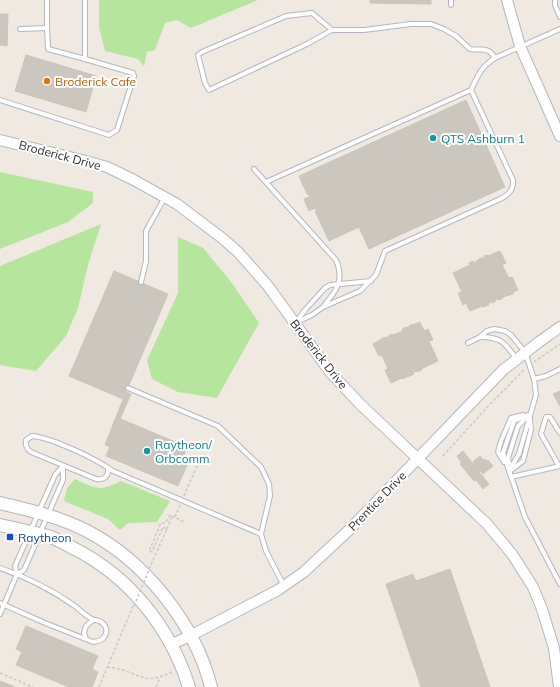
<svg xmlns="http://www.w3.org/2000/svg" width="560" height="687" viewBox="0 0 560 687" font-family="Mulish,sans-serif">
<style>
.green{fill:#b6e59e}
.building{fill:#cbc7bf;stroke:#cbc5ba}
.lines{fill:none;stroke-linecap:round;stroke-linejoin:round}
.service-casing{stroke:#b4b7c1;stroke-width:6}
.tertiary-casing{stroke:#b4b7c1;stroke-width:12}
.secondary-casing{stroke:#b4b7c1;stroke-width:14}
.path{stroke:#c9c9c9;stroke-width:1.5;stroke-dasharray:3 2;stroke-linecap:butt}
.service{stroke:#fff;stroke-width:4}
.tertiary{stroke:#fff;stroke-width:10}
.secondary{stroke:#fff;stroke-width:12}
.path-bridge{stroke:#c9c9c9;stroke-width:1.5;stroke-dasharray:3 2;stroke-linecap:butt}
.food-dot{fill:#e8710a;stroke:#fff;stroke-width:1.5}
.culture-dot{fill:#0f9aa8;stroke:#fff;stroke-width:1.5}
.transit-dot{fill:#1a4fb4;stroke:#fff;stroke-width:1.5}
.labels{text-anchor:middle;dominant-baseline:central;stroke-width:4;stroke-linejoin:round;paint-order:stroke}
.food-label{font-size:12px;fill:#c56008;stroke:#fff;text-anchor:start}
.culture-label{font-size:12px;fill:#0d838f;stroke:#fff;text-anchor:start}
.street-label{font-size:12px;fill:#2e2e2e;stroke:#fff}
.transit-label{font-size:12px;fill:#164399;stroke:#fff;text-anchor:start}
</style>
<rect width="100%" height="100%" fill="#efe9e1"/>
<!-- green -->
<g class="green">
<path d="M99,0H258L191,28L177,20L165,23L155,50L147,52L144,66L138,59L105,51L99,27Z"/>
<path d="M0,172L93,192V203L68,222L0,249Z"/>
<path d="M101,224L88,265L78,308L66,336L36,371L0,365V266Z"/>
<path d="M178,237L203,248L232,283L259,323L217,398L178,392L152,379L147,360L178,293Z"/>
<path d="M75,479C97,489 99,492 121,481L170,501L157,522L128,523L120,530L108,519L64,501L67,488Z"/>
</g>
<!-- building -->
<g class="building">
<path d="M370,0H431V4L370,3Z"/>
<path d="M0,14H8L7,46L0,45Z"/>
<path d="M26,55L96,76L86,112L15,91Z"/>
<path d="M466,100L505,187L369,249L359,227L329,241L315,211H317L315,208L309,211L304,199L310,197L308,194H307L299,176Z"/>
<path d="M500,251L506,263L502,265L509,278L512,277L518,290L513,292V294L503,297V298L499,300L498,299L495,300L496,301L492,303L491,302L488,303L489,305L483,307L482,306L470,311L466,303L463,305L458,293L462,292L453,273L470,265L469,263L473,261L474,263L482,257L483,259L485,258L484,256L487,255L488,256Z"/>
<path d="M114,271L168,294L123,399L69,376Z"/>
<path d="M420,322L424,331L428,329L433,340L429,341L438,361L421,369L422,370L417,372V371L413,372L414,374L408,377L407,375L406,376L407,377L402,379V378L391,383L385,370L388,369L382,355L379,356L373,344L385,337V338L388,337V336L392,334L393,335L403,331L402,329L407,327L408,328H409V326L413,324V325Z"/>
<path d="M560,391V406L553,394Z"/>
<path d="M126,392L131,394L120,419L116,417Z"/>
<path d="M116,417L187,447L183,457L188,459L186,465H187L178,486L106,456L110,447L105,445Z"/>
<path d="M463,451L473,464L474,463L473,462L480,456L484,460L485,459L487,461L488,460L493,466L483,474L480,471L479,472L489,484L483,489L476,480L474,481L460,464L462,463L457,456Z"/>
<path d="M450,569L490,687H421L386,584L413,574L416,581Z"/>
<path d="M26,626L98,656L92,669L98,672L92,687H69L16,665L22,652L16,649Z"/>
<path d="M0,681L15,687H0Z"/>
</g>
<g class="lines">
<!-- service casing -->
<g class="service-casing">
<g id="service">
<path d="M555,0V5L560,17"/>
<path d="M451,5V0"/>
<path d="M47,28L48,49L85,59"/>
<path d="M20,29L47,28V0"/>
<path d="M332,30L312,13L286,16L202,52L198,55L205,83L209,90L307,44L332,30H364L411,24H431L444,29L456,36L470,49C482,51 488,46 495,58L560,29"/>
<path d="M0,100L109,135L117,130L134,76L133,73L85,59V0"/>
<path d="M254,169L336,260C345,281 336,291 323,307"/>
<path d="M266,182L471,90C478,75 481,67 495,58"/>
<path d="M141,282L146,261V231L165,197"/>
<path d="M296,322L305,310L325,288L330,285L371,281"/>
<path d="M295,323L312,315L323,307L360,291L376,275L385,251L498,200C507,196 514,191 513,180L471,90"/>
<path d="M480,337C501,337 504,342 516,358"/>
<path d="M468,343L480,337L487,331L494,329L505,331L511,335L525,352L534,379L536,395L519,454L509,471"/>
<path d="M534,379L546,376L560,369"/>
<path d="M128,388L218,426L261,467L269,484L270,496L261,534L266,551L284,586"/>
<path d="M530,414L514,421L503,453L525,517L560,584"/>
<path d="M504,462L498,452L501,441L511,418L523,415"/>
<path d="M509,463L508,458L518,426L527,417"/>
<path d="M559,466L541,434L546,417H550L560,433"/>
<path d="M108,469C109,477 103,480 96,479L31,452C27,449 25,446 26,440L32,436C49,437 87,455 102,464C106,466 109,469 113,471L261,534"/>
<path d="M510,471L523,461L531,430L530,419"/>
<path d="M511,477L560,466"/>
<path d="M0,568C26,577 52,590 75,606C80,610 86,616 92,619C97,621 102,620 105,626C107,629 107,634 104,637C102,641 97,641 93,642L45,623L0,603"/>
<path d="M17,574L24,570L63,480V466"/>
<path d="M0,614L17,574L15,566L55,475L63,466"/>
<path d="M86,639L84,633L86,626L93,620"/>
</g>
</g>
<!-- tertiary casing -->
<g class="tertiary-casing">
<g id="tertiary">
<path d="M507,0L520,46L560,136"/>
<path d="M0,140L82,160L107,167L132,179L177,204L222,238L238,252L268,286L330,372L360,404L487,524L512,554L533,587L542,609L554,648L559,687"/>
<path d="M172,644L190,636L278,590L304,572L349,530L503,370L539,342L560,327"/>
</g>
</g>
<!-- secondary casing -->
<g class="secondary-casing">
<g id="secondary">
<path d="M0,503C30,510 60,517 87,531C145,561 195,624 211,687"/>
<path d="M0,525C17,529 34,532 51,537C58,540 66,544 73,548C129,576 170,627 189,687"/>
</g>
</g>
<!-- path -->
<g class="path">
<path d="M534,362L560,344"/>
<path d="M443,456L491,403L525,369"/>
<path d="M184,496L200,459"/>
<path d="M175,517L180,505"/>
<path d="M167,529L172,516"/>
<path d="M153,560L167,529L163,527L152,552L149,551L161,523H165L170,515L184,522"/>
<path d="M107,667C112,668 118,668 123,670C148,679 148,683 174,671"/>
<path d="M0,673L33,687"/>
<path d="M99,687L133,606"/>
<path d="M156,687L160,678"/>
</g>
<!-- service -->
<use href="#service" class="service"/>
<!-- tertiary -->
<use href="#tertiary" class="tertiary"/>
<!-- secondary -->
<use href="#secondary" class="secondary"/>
<!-- path-bridge -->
<path class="path-bridge" d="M134,606L153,560"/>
</g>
<!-- markers -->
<circle class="food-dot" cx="47" cy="81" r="4"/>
<g class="culture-dot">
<circle cx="433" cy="138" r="4"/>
<circle cx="147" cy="451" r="4"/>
</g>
<rect class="transit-dot" x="6" y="533" width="8" height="8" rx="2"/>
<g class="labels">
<!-- food labels -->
<g class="food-label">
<text x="55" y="81">Broderick Cafe</text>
</g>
<!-- culture labels -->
<g class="culture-label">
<text x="441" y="138">QTS Ashburn 1</text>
<text x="155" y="444">Raytheon/<tspan x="155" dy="14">Orbcomm</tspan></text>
</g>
<!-- street labels -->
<g class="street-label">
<text transform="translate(60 155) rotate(15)">Broderick Drive</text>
<text transform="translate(319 354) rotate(52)">Broderick Drive</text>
<text transform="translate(377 501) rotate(-46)">Prentice Drive</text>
</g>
<!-- transit labels -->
<g class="transit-label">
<text x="18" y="537">Raytheon</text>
</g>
</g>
</svg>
